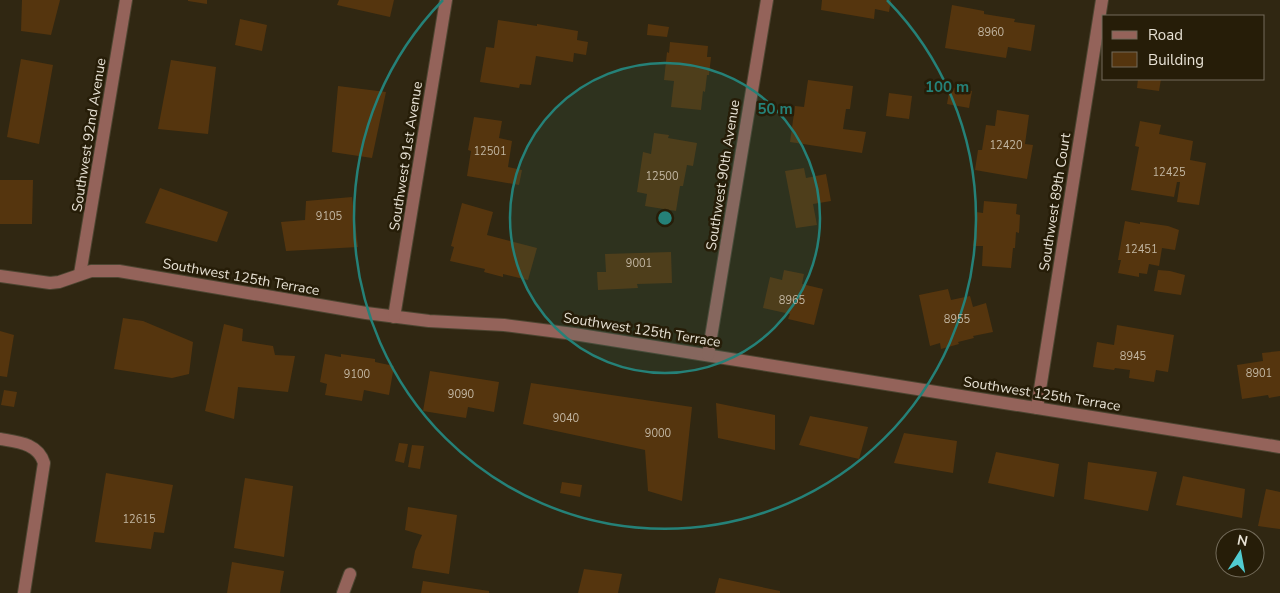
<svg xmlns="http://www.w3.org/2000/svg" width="1280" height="593" viewBox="0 0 1280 593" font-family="'Nunito Sans',sans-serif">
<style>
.building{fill:#55350e}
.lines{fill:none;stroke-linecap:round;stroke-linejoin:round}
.minor-casing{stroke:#4d4531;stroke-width:14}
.minor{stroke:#94635a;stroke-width:12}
.ring{fill:none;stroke:#258178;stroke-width:2.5}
.labels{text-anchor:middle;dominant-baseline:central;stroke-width:5;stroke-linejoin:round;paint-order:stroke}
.number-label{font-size:11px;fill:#c2b6a2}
.street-label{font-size:14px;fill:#e7e1d4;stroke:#261d08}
.centre{fill:#258178;stroke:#261d08;stroke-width:2.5}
.ring-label{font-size:15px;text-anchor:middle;font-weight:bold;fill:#258178;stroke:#261d08;stroke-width:5;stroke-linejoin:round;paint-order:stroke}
</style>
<rect width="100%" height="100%" fill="#302712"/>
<!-- building -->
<g class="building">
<path d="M22,0H60L51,35L21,31Z"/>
<path d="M188,0H207V4L188,1Z"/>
<path d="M339,0H394L390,17L337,5Z"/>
<path d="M822,0H891L889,12L875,9L874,19L821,10Z"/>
<path d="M952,5L984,11V14L1015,19L1014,22L1035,25L1031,51L1008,47L1006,58L945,48Z"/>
<path d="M240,19L267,25L262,51L235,45Z"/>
<path d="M498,20L537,26V24L578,31L577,40L588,42L586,55L574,53L573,62L536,56L531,85L520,84L519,88L480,82L486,47L494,48Z"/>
<path d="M648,24L669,27L667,37L647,35Z"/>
<path d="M670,42L708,46L707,57H711L709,75H707L705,92L703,91L701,110L671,107L674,81L664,80L667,52L669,53Z"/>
<path d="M21,59L53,65L39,144L7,137Z"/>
<path d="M171,60L216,67L208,134L158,129Z"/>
<path d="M1138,79H1161L1159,91L1137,88Z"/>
<path d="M808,80L853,86L850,109H846L843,129L866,132L862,153L790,142L795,106L804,107Z"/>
<path d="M338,86L386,92L372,158L332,152Z"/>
<path d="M950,87L972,91L969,108L947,104Z"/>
<path d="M889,93L912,96L909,119L886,116Z"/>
<path d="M997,110L1029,115L1025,144L1033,145L1027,179L975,170L978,150H982L986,125L995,126Z"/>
<path d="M474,117L502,121L499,138L512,141L508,167L522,170L519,185L467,176L471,151L468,150Z"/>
<path d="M1140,121L1161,125L1159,134L1193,141L1190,160L1206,163L1199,205L1177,202L1180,182H1177L1174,197L1131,190L1139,147L1135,146Z"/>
<path d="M654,133L669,135L668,138L697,143L693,166L687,165L683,186H680L676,211L645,206L647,194L637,192L643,152L651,154Z"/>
<path d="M804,168L806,178L826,174L831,201L813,204L817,225L796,228L785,171Z"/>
<path d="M0,180H33L32,224H0Z"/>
<path d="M160,188L228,212L217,242L145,223Z"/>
<path d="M352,197L358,247L286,251L281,222L305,220L306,201Z"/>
<path d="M984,201L1017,204L1016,214L1020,215L1019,233L1016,232L1015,248H1013L1011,268L982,266L983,246H973L976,212L983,213Z"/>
<path d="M462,203L493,212L487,235L537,248L528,280L503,274V277L484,272L485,269L450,261L454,247L451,246Z"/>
<path d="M1125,221L1140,224V222L1168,226L1179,230L1175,250L1162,248L1159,266L1149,264L1147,274L1139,273V277L1118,273L1121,260H1118Z"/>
<path d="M671,252L672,283L637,284L638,288L598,290L597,272H606L605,254Z"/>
<path d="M784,270L804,274L802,284L823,289L814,325L788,319L790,314L763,308L770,277L782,280Z"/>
<path d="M1158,270L1170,271L1185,275L1181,295L1154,291Z"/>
<path d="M948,289L951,300L970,296L973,307L986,303L993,332L973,336L974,338L958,342L959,344L941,349L940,343L930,346L919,295Z"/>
<path d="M123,318L143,321L193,342L189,374L172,378L114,369Z"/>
<path d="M224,324L243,329L242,341L273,346L275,355L295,356L288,392L238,387L234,419L205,411Z"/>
<path d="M1117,325L1174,335L1168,372L1156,370L1154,382L1129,378L1130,370L1115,368L1114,370L1093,367L1097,342L1114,345Z"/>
<path d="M0,331L14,335L7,377L0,376Z"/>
<path d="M1280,351V396L1269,398L1268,395L1242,399L1237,365L1263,361L1262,353Z"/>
<path d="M325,354L341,357V354L375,359V362L394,366L389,395L364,390L362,401L325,395L327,384L320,382Z"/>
<path d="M430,371L499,382L494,412L468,407L466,418L423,411Z"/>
<path d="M531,383L692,407L682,501L648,491L645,450L523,424Z"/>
<path d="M4,390L17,392L14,407L1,405Z"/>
<path d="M716,403L775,415V450L718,438Z"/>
<path d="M810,416L868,427L859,459L799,445Z"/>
<path d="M904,433L957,441L953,473L894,463Z"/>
<path d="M399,443L408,444L404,463L395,461Z"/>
<path d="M412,445L424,446L420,469L408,467Z"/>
<path d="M996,452L1059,464L1054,497L988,483Z"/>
<path d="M1088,462L1157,472L1148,511L1084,499Z"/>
<path d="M106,473L173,485L164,533L154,532L151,549L95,542Z"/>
<path d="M1183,476L1245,489L1242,518L1176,505Z"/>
<path d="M245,478L293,486L284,557L234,548Z"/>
<path d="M562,482L582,485L580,497L560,493Z"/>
<path d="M1266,489L1280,492V529L1258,526Z"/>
<path d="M408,507L457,515L449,574L412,568L415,551L422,535L405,530Z"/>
<path d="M232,562L284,571L280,593H227Z"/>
<path d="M584,569L622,574L618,593H578Z"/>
<path d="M719,578L780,591V593H715Z"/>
<path d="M423,581L489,591V593H421Z"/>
</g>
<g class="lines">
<!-- minor casing -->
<g class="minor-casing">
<g id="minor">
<path d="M80,274L126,0"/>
<path d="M0,276L50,283L59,282L91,271H119L366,313L429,321L504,325L574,334L1280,447"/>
<path d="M394,317L446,0"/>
<path d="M708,355L767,0"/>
<path d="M1037,408L1102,0"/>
<path d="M0,439C17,442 38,443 44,463L24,593"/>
<path d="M343,593L350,574"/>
</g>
</g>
<!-- minor -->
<use href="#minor" class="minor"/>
</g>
<!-- distance rings -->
<circle cx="665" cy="218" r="155" fill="#258178" fill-opacity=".12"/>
<g class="ring">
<circle cx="665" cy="218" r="155"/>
<path d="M887 0A311 311 0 1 1 443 0"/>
</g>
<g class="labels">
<!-- number labels -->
<g class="number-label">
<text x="991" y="32">8960</text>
<text x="1006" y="145">12420</text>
<text x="490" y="151">12501</text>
<text x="1169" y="172">12425</text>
<text x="662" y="176">12500</text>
<text x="329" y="216">9105</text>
<text x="1141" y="249">12451</text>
<text x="639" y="263">9001</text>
<text x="792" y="300">8965</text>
<text x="957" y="319">8955</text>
<text x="1133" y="356">8945</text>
<text x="1259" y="373">8901</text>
<text x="357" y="374">9100</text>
<text x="461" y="394">9090</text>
<text x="566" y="418">9040</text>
<text x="658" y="433">9000</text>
<text x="139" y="519">12615</text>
</g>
<!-- street labels -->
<g class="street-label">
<text transform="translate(89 135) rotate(-81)">Southwest 92nd Avenue</text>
<text transform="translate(406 156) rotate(-81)">Southwest 91st Avenue</text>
<text transform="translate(723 175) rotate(-81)">Southwest 90th Avenue</text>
<text transform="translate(1055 202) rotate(-81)">Southwest 89th Court</text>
<text transform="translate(241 277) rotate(10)">Southwest 125th Terrace</text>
<text transform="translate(642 330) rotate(9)">Southwest 125th Terrace</text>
<text transform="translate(1042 394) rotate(9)">Southwest 125th Terrace</text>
</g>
</g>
<circle cx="665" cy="218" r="8" class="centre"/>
<g class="ring-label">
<text x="947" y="92">100 m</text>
<text x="775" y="114">50 m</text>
</g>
<!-- legend -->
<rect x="1102" y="15" width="162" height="65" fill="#261d08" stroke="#736b5a"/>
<rect x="1112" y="31" width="25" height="8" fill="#94635a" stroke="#736b5a"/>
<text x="1148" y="40" font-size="15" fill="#e7e1d4">Road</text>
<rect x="1112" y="52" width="25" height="15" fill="#55350e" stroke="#736b5a"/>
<text x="1148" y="65" font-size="15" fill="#e7e1d4">Building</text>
<!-- north arrow -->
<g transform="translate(1240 553) rotate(11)"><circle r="24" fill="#261d08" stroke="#736b5a"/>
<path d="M0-4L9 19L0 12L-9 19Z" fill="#51ccd1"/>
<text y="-8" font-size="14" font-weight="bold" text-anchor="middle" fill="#e7e1d4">N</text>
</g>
</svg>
